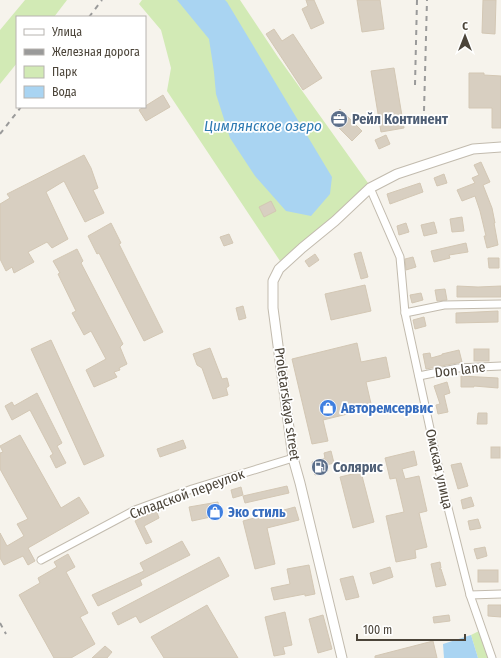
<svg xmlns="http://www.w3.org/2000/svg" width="501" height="658" viewBox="0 0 501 658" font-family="'Fira Sans Condensed',sans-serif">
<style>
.green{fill:#d2eab5}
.water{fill:#a9d4f2}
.building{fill:#d8cfc1;stroke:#d3c7b4}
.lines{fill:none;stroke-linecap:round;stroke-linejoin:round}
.minor-casing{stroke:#c2bbae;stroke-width:9}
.tertiary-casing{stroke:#c2bbae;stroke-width:11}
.minor{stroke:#fff;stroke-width:7}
.tertiary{stroke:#fff;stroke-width:9}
.rail{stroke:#9a9a9a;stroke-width:2;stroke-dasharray:5 5;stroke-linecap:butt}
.labels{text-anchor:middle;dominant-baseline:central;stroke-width:3.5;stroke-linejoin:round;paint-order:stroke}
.service-label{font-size:14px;font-weight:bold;fill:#4e5e75;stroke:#fff;text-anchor:start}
.street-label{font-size:14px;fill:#4b4439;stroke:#fff}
.shop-label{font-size:14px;font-weight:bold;fill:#366cbe;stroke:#fff;text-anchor:start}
.water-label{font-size:15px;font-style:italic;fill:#2e7ab2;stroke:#fff}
</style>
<rect width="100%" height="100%" fill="#f6f3ec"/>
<!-- green -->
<g class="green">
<path d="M25,0H67L54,17H17V63L0,84V30Z"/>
<path d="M142,0H240L278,57L368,183L332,218L280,261L167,91L171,68L161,30L139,4Z"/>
<path d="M479,631L488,658H478L471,635Z"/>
</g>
<!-- water -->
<g class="water">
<path d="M177,0H225L227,2L332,177L330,194L311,216L286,211L255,176L230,138L216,94L214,72L209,39Z"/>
<path d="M471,635L478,658H444L443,644Z"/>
</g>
<!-- building -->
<g class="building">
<path d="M306,0H314L324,23L311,29L302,9L308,6Z"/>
<path d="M357,0H380L384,29L362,32Z"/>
<path d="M483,0H496L495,34L482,33Z"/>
<path d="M274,29L282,41L293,34L322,78L303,90L266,34Z"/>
<path d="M394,68L404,128L381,132L371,71Z"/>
<path d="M469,73H484V75L501,76V128H492V108H469Z"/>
<path d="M163,95L170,107L146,121L139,110Z"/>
<path d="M340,109L362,131L352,141L330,119Z"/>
<path d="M386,135L390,144L379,149L375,140Z"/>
<path d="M84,155L91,168L98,188L93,190L104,213L85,222L64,181L46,192L68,239L52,248L47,242L28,252L34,262L14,273L12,267L6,271L0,259V204L10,198L7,194Z"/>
<path d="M481,162L490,182L483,185L492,208L495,223H494L498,245L487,248L484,236H486L480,211L475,196L462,201L457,190L475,183L472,178L479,175L474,165Z"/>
<path d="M444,174L447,183L437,186L434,178Z"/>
<path d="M420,183L423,192L390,204L387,194Z"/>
<path d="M271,201L276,211L264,217L259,207Z"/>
<path d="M462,217L464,231L452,232L450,219Z"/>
<path d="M434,222L437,233L424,236L421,225Z"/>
<path d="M111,223L121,243L119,244L163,332L144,341L99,253L97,254L88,236Z"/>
<path d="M406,223L409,232L399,235L397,226Z"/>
<path d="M229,234L233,243L224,246L220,237Z"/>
<path d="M466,243L468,252L449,255L450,258L434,262L431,251Z"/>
<path d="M77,249L83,261L81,263L123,344L120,347L127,364L119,368L120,370L114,372L117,377L94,387L86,370L106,359L91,331L84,335L72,313L76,311L58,274L60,273L53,261Z"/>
<path d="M361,252L368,277L361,279L354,254Z"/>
<path d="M315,254L319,260L309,267L305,261Z"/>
<path d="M413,257L416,267L406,270L405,259Z"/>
<path d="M488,258H499V268H489Z"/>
<path d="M365,285L371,311L331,320L325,294Z"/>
<path d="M457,286L478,287L501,286V297H457Z"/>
<path d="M445,289L447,300L437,301L435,290Z"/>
<path d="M421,293L423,300L412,303L410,295Z"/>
<path d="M243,306L246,318L239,320L236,308Z"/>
<path d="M498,311V322L456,323V313Z"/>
<path d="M424,317L426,326L415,329L413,320Z"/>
<path d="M51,340L104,456L84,465L31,349Z"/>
<path d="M357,343L361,362L386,357L390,377L366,382L372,408L323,420L328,441L312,444L292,359Z"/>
<path d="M210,348L222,379L227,378L229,386L226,388L228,395L213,399L202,368L197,365L193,354Z"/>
<rect x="474" y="349" width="15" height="12"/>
<path d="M459,350L462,362L426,369L423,354L430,353L431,358L442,355V354Z"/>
<path d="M461,376L498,378V388L474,386V387H461Z"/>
<path d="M447,382L450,393L444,395L448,412L438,414L436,405L440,404L434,386Z"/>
<path d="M37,393L62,443L57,446L66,463L56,468L50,456L53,454L30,410L12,420L5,406L12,402L14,406Z"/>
<path d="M478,413H487V424H477Z"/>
<path d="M20,435L61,508L79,497L89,513L28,548L35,561L28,565L23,556L4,565L0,558V533L7,546L24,536L17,524L28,519L0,469V453L3,452L0,446Z"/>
<path d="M183,440L186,448L160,457L157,449Z"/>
<rect x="491" y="447" width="9" height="11"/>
<path d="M331,451L334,463L326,465L328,471L315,475L312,462L325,458L324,453Z"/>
<path d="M414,451L417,465L402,469L405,479L419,476L427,511L419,513L427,547L415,550L416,558L396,562L386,516L404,512L396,478L390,479L385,458Z"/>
<path d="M461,463L468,486L458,489L451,465Z"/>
<path d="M361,472L374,522L353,528L340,477Z"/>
<path d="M287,486L289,493L245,503L243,496Z"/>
<path d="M241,487L243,495L233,498L231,490Z"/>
<path d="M471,497L474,506L463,509L461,500Z"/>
<path d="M218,502L220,515L192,521L189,507Z"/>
<path d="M295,507L299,520L267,528L275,564L255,569L243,521Z"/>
<path d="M156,510L159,518L144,526L152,542L146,544L135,521Z"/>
<path d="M478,519L481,528L470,530L468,521Z"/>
<path d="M182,541L190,555L140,580L142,585L98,606L92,595L144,571L140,563Z"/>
<path d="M485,547L487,556L477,559L474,549Z"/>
<path d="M68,554L75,567L66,572L88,613L80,617L95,644L71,658H54L19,595L40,583L38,578L57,567L54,562Z"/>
<path d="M219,557L229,576L140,623L136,616L118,625L112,613Z"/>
<path d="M440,562L441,568L439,569H441L446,585L436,587L431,564Z"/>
<path d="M309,565L315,594L305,596V594L274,600L271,588L290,584L287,569Z"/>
<path d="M390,567L393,577L373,584L370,573Z"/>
<rect x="478" y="570" width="20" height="12"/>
<path d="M353,576L359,597L346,600L340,579Z"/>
<path d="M207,605L238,658H164L151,637Z"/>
<path d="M488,605H501V617L488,616Z"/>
<path d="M285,612L292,645L283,647L285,654L274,656L265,617Z"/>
<path d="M323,615L332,649L318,653L309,619Z"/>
<path d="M449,615L450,621L434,623L433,617Z"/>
<path d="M433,641L437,658H375V656Z"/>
<path d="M105,646L112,652L107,658H92Z"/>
</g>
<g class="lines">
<!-- minor casing -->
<g class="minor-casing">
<g id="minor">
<path d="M370,188L400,257L405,313L442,484L470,595L492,658"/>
<path d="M405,313L444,305L501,304"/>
<path d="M419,376L458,368L501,366"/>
<path d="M41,560L135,510L192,489L293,458"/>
<path d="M470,595L501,594"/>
</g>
</g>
<!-- tertiary casing -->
<g class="tertiary-casing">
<path id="tertiary" d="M342,658L300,483L293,458L273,308V281L279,269L302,248L335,221L370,188L397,174L473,149L501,147"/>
</g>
<!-- minor -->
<use href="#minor" class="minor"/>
<!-- tertiary -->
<use href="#tertiary" class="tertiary"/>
<!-- rail -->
<g class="rail">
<path d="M89,17L102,0"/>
<path d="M415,85L417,0"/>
<path d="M424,111L427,0"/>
<path d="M0,134L21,107"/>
<path d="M0,623L6,634"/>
</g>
</g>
<!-- icons -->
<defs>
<g id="office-disc" transform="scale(0.9)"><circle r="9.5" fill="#5c6f8a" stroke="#fff"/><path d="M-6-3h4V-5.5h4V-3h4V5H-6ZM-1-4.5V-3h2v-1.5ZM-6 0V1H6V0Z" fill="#fff"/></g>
<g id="shop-disc" transform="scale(0.9)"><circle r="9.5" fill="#3f7fe0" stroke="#fff"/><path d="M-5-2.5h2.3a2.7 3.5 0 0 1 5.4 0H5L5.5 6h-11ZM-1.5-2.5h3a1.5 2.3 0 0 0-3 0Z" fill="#fff"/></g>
<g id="fuel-disc" transform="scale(0.9)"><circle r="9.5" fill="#5c6f8a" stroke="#fff"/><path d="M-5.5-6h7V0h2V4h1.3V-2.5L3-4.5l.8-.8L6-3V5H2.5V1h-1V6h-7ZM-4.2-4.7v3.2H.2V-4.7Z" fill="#fff"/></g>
</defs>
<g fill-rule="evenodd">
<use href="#office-disc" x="339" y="119"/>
<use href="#shop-disc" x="328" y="408"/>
<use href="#fuel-disc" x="320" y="467"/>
<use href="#shop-disc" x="215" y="512"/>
</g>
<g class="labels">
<!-- service labels -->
<g class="service-label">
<text x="352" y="119">Рейл Континент</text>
<text x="333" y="467">Солярис</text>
</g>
<!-- street labels -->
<g class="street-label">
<text transform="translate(460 370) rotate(-7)">Don lane</text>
<text transform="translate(287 404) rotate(82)">Proletarskaya street</text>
<text transform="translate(439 469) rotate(77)">Омская улица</text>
<text transform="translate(187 494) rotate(-20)">Складской переулок</text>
</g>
<!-- shop labels -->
<g class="shop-label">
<text x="341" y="408">Авторемсервис</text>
<text x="228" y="512">Эко стиль</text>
</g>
<!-- water labels -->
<g class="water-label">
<text x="263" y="126">Цимлянское озеро</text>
</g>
</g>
<!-- legend -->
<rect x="16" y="16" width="130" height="92" fill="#ffffff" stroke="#b7b4b0"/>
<rect x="24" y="29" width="20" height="6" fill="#ffffff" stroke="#b7b4b0"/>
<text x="52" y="36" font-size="12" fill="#4b4439">Улица</text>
<rect x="24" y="49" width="20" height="6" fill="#9a9a9a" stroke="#b7b4b0"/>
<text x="52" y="56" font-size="12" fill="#4b4439">Железная дорога</text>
<rect x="24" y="66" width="20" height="12" fill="#d2eab5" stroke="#b7b4b0"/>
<text x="52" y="76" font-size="12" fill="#4b4439">Парк</text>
<rect x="24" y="86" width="20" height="12" fill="#a9d4f2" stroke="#b7b4b0"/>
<text x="52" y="96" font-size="12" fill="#4b4439">Вода</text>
<!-- north arrow -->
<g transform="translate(465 36)" stroke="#ffffff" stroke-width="3" paint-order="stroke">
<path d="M0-3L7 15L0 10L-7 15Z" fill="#4b4439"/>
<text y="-6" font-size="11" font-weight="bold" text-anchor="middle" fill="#4b4439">С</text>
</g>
<!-- scale -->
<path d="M357 634v6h108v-6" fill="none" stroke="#4b4439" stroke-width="2"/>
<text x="363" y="634" font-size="12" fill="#4b4439" stroke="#ffffff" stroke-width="3" paint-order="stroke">100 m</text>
</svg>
